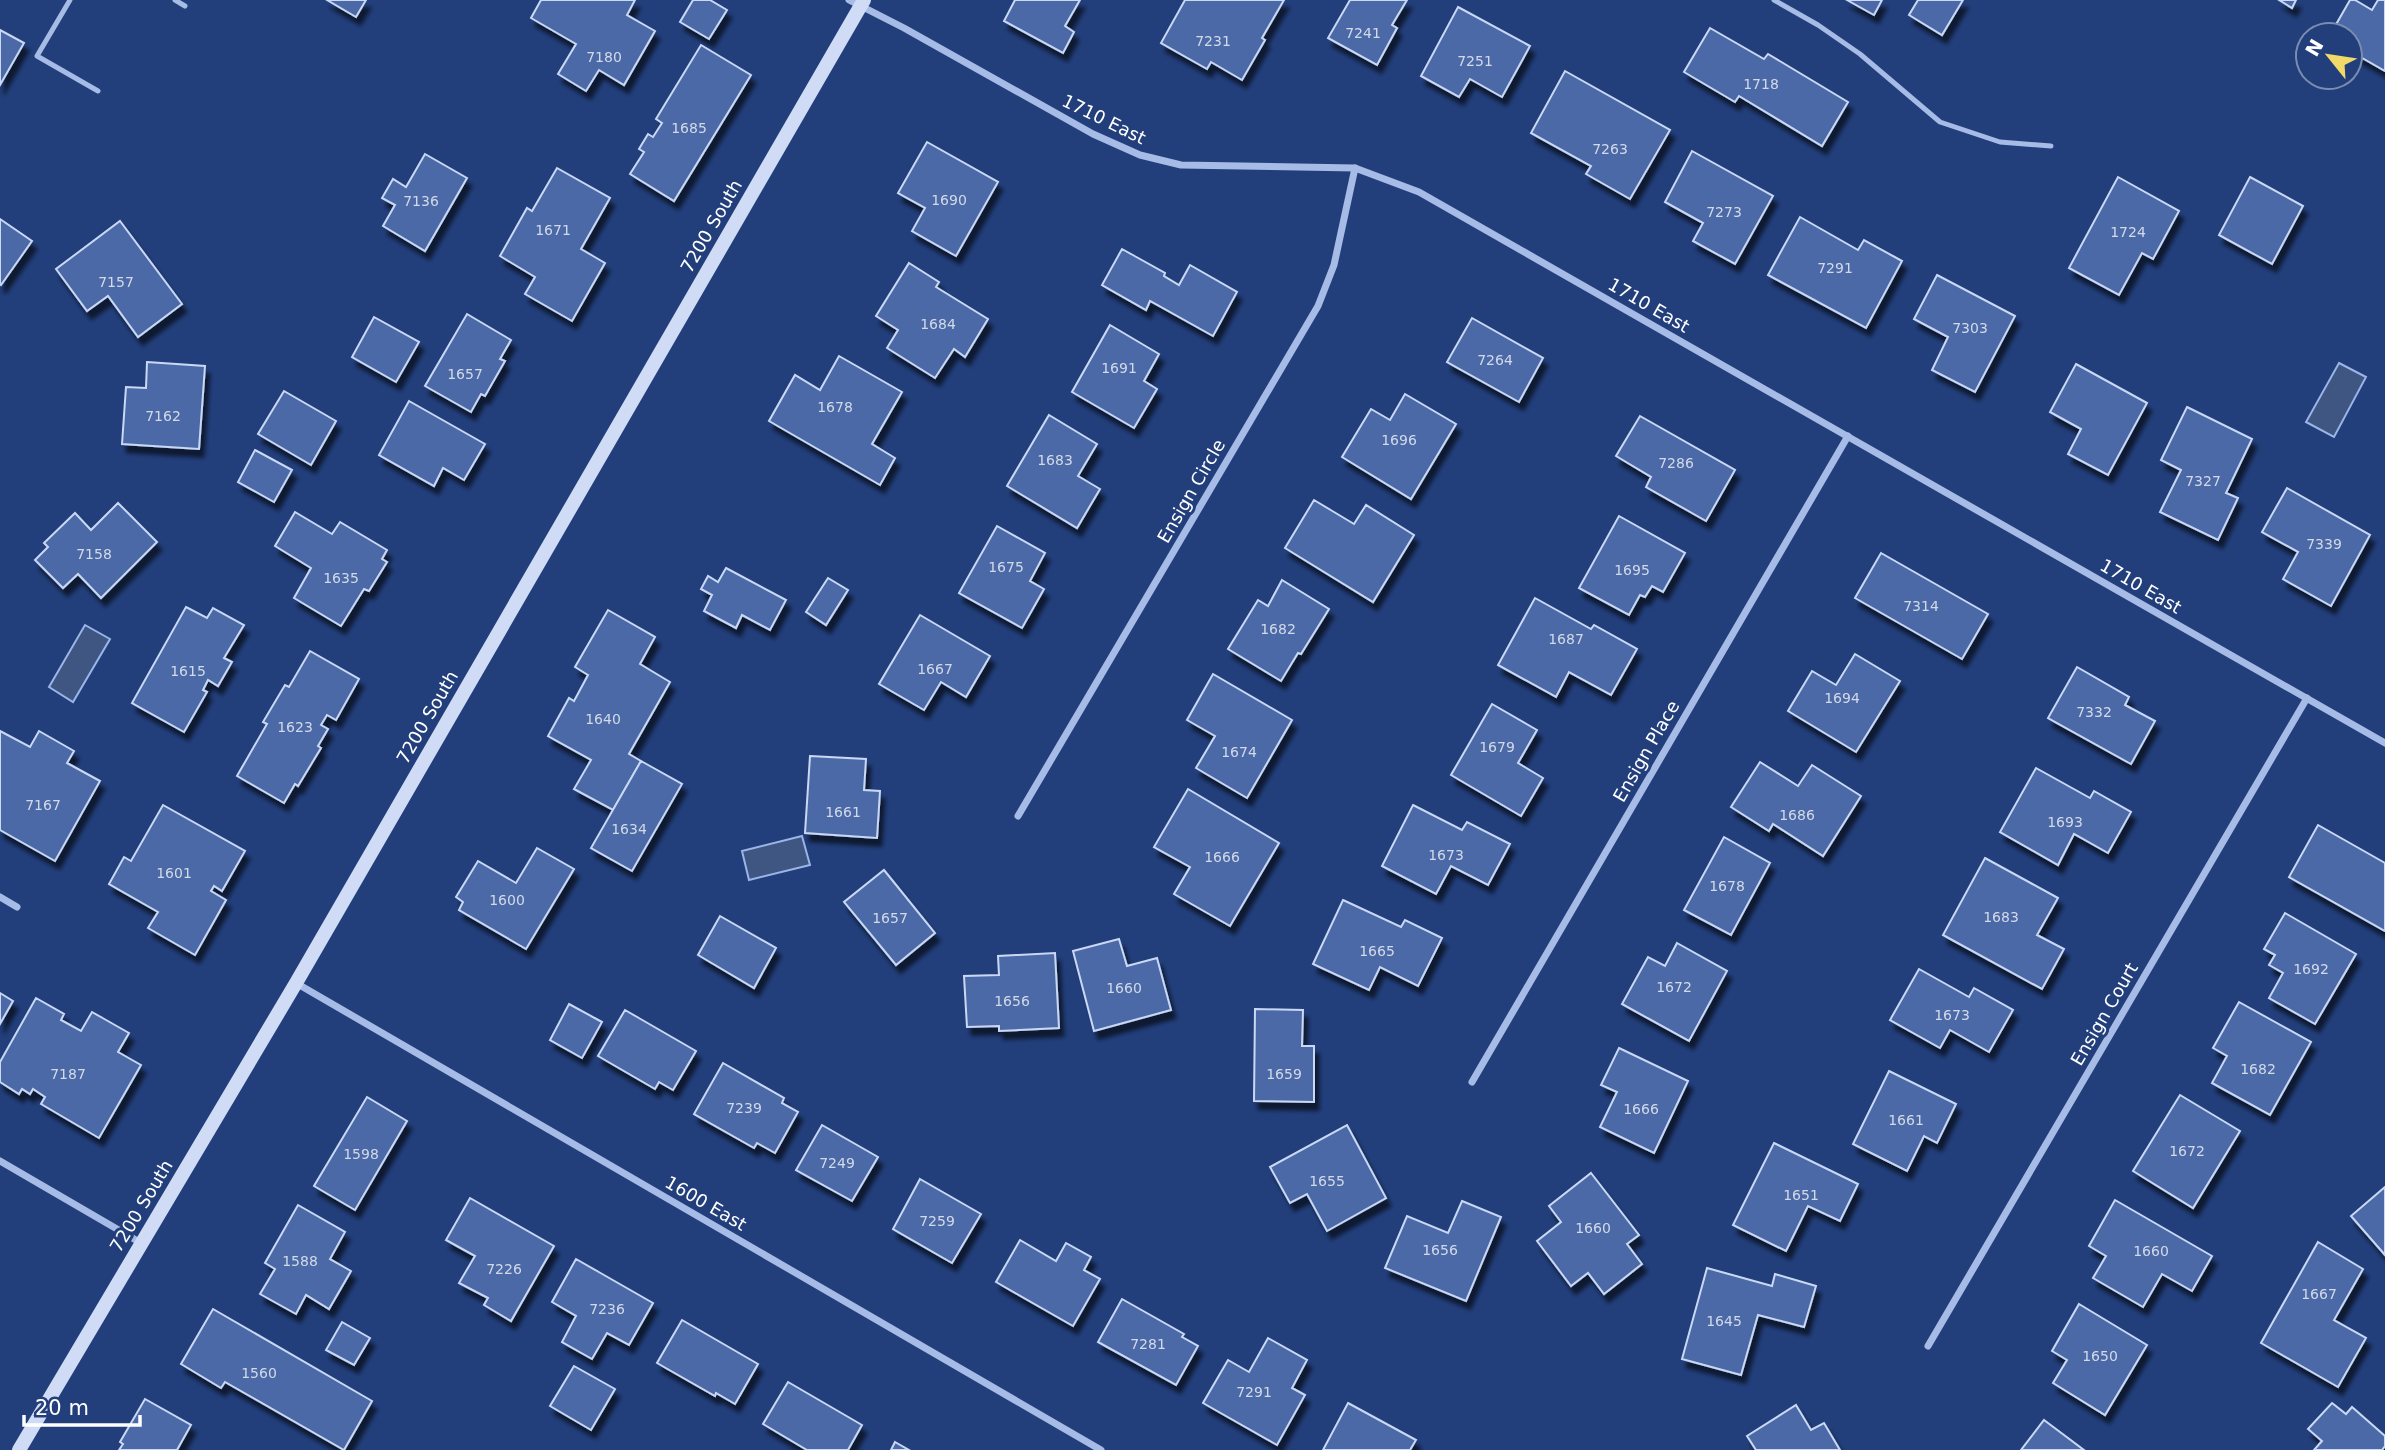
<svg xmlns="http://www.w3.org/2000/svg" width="2385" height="1450" viewBox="0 0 2385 1450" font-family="'DejaVu Sans',sans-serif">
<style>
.water{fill:#3f5582;stroke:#9ab5e7;stroke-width:2}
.building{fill:#4b69a6;stroke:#c9d8f5;stroke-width:2;filter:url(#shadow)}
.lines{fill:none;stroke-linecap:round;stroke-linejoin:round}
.lane{stroke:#a6bbe6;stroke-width:5}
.street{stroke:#a6bbe6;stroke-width:7}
.secondary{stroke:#d0dcf5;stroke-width:14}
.labels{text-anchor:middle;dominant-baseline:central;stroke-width:6;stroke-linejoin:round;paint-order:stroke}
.number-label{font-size:14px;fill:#d2dae9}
.street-label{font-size:18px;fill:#fff;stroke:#223f7c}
</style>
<defs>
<filter id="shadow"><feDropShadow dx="4.5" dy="8" stdDeviation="2" flood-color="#0009"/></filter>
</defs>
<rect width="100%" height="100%" fill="#223f7c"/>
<!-- water -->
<g class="water">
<path d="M2339,363L2366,377L2334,437L2306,422Z"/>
<path d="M85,625L110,639L73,702L49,687Z"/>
<path d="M802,836L810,865L749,880L742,851Z"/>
</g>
<!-- building -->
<g class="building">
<path d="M327,0H366L356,17Z"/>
<path d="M541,0H635L627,15L655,31L624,85L599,70L586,91L558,74L576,44L531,18Z"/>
<path d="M693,0H710L727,10L709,39L680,22Z"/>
<path d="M1015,0H1080L1065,26L1074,32L1063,53L1004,21Z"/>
<path d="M1185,0H1284L1262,38L1265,40L1242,80L1211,62L1207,69L1161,43Z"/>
<path d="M1350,0H1407L1392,25L1397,28L1377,65L1328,38Z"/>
<path d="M1847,0H1882L1874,15Z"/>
<path d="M1918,0H1963L1942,35L1909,15Z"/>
<path d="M2279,0H2296L2292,8Z"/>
<path d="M2350,0H2355L2372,10L2378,0H2385V71L2350,51V35H2330Z"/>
<path d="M1458,7L1530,46L1502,97L1470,79L1459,97L1421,76Z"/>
<path d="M1710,28L1764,59L1768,54L1848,102L1822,146L1739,96L1735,102L1684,72Z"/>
<path d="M0,30L24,43L0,85Z"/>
<path d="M701,45L751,75L674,201L630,174L644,152L639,149L648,134L653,137L662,123L656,119Z"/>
<path d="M1565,71L1670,130L1630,199L1586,174L1591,166L1531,133Z"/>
<path d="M927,142L998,182L956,256L912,231L925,208L898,193Z"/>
<path d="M1692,151L1773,196L1735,264L1693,241L1703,223L1665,202Z"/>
<path d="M425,154L467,178L425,251L383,226L395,205L382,198L393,179L406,187Z"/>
<path d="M557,168L610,198L581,249L605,263L572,321L525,294L535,277L500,256L527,208L532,211Z"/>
<path d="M2118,177L2179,211L2153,259L2142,253L2119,295L2069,268Z"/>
<path d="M2250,177L2303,206L2272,264L2219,235Z"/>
<path d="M1800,217L1858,250L1864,240L1902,261L1866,328L1768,275Z"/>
<path d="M0,219L32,241L1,285L0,284Z"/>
<path d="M120,221L182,304L138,337L108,296L87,311L56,269Z"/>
<path d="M1122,249L1165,273L1164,276L1179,285L1190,265L1237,292L1213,336L1150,301L1146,310L1102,285Z"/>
<path d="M909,263L939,282L936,287L988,319L965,357L954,349L935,378L887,348L898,330L876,316Z"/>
<path d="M1937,275L2015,316L1975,392L1932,370L1948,337L1914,319Z"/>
<path d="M467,314L511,340L500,359L505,361L485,396L481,394L471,412L425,386Z"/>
<path d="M374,317L419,342L396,382L352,357Z"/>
<path d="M1472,318L1543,358L1519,402L1447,362Z"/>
<path d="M1110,325L1159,354L1144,381L1157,389L1134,428L1072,392Z"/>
<path d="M839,356L902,392L872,444L895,458L880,485L769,421L795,375L820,390Z"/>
<path d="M147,362L205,366L199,449L122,444L126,387L146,388Z"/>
<path d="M2076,364L2147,403L2108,475L2068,454L2081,429L2050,412Z"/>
<path d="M284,391L336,421L311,465L258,434Z"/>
<path d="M1405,394L1456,424L1411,499L1342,457L1371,409L1390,420Z"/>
<path d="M409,401L485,444L464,480L443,468L434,486L379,455Z"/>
<path d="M2187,407L2252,439L2226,493L2238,498L2218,540L2160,512L2181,470L2161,460Z"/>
<path d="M1049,415L1097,444L1078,476L1100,489L1077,528L1007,486Z"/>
<path d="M1640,416L1735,470L1706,521L1646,487L1651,477L1616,456Z"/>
<path d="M255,450L292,470L274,502L238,482Z"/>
<path d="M2287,488L2370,535L2331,606L2283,579L2298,552L2262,532Z"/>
<path d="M1314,500L1354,524L1366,505L1414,535L1373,602L1285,548Z"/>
<path d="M118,503L157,542L101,598L78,574L63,588L35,560L48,547L44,543L75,513L91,530Z"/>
<path d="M295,512L332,534L340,522L387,550L382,559L387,562L369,591L364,589L341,626L294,598L311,568L275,546Z"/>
<path d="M1619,516L1685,553L1663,592L1652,586L1645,597L1640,595L1629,615L1579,588Z"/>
<path d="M997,526L1045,553L1030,581L1044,589L1022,628L959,593Z"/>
<path d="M1881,553L1988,614L1962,659L1855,598Z"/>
<path d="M726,568L786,600L770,630L742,615L736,628L704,611L712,595L701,589L708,576L718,582Z"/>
<path d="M828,578L848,590L826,625L806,612Z"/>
<path d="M1282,580L1329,609L1301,654L1298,653L1281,681L1228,649L1258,600L1268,606Z"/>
<path d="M1535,598L1591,629L1594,625L1637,649L1611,695L1569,672L1556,697L1498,665Z"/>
<path d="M186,607L207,618L213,608L244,625L224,658L232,662L218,686L208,680L203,690L207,692L184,732L132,703Z"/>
<path d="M608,610L655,637L640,664L670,682L629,754L641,761L613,810L574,789L591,760L548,736L569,698L574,701L588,675L575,667Z"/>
<path d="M920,615L990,656L966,697L941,682L924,710L879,684Z"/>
<path d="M310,651L359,679L336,720L327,715L321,725L328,729L318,746L321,748L298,786L295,784L284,803L237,776L267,724L263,722L285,685L289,687Z"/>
<path d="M1855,654L1900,681L1856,752L1788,711L1812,671L1836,685Z"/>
<path d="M2077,667L2129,697L2125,705L2155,721L2131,764L2048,718Z"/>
<path d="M1213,674L1292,720L1247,798L1196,768L1215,736L1187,720Z"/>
<path d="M1492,704L1537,730L1518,763L1543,778L1521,816L1451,775Z"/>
<path d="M0,731L30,747L39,731L74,751L67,763L100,781L55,861L0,830Z"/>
<path d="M810,756L866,759L864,790L880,791L877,838L805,833Z"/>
<path d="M641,761L682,784L632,871L591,848Z"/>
<path d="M1760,762L1798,786L1812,765L1861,796L1823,856L1773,824L1769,831L1731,807Z"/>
<path d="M2036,768L2090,798L2094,791L2131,812L2108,853L2074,834L2058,865L2000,832Z"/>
<path d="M1188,789L1279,843L1230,926L1174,894L1190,867L1154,847Z"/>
<path d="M163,805L245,851L222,891L214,886L211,891L226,900L195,955L148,928L158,912L109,884L124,857L131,861Z"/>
<path d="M1413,805L1462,830L1467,822L1510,844L1488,885L1451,866L1436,894L1382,866Z"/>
<path d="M2318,825L2385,863V931L2289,877Z"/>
<path d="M1724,837L1770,863L1731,935L1684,910Z"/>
<path d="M537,848L574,869L526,949L459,910L463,902L456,897L478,861L516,883Z"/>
<path d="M1985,858L2058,898L2037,935L2064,949L2042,989L1943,935Z"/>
<path d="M884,870L935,933L896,965L844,902Z"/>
<path d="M1343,900L1401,927L1405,920L1442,938L1418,986L1380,967L1369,990L1313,964Z"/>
<path d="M2285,913L2356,954L2315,1024L2269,998L2283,973L2269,965L2275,955L2264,949Z"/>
<path d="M720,916L776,948L754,988L698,955Z"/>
<path d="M1119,939L1127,966L1157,958L1171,1010L1094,1031L1073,951Z"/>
<path d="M1677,943L1727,971L1689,1041L1622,1004L1648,957L1665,966Z"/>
<path d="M1055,953L1059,1028L999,1031V1026L967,1027L964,976L999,975L998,956Z"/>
<path d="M1919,969L1969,997L1974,988L2013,1010L1989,1052L1950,1030L1940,1048L1890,1020Z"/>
<path d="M0,993L13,1001L0,1024Z"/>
<path d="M36,998L64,1014L61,1020L81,1031L92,1012L129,1033L118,1052L141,1065L99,1138L41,1104L45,1097L33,1089L30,1094L22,1089L19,1094L0,1082V1062Z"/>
<path d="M2239,1002L2311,1042L2270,1115L2212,1083L2227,1056L2213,1048Z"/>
<path d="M569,1004L602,1022L582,1058L550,1040Z"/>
<path d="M1255,1009L1303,1010L1302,1046H1314V1102L1254,1101Z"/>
<path d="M625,1010L696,1051L673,1090L659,1082L655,1089L598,1056Z"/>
<path d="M1619,1048L1688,1081L1654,1153L1600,1127L1617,1092L1601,1085Z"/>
<path d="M723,1063L784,1098L782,1103L798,1112L775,1153L757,1143L754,1148L694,1114Z"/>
<path d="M1889,1071L1956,1104L1937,1143L1924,1136L1907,1171L1853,1144Z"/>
<path d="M2180,1095L2240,1131L2193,1208L2133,1171Z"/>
<path d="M367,1097L407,1121L355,1210L314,1186Z"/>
<path d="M822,1125L878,1157L852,1201L796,1170Z"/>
<path d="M1347,1125L1386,1198L1327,1231L1307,1194L1290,1203L1270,1167Z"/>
<path d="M1774,1143L1858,1184L1840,1221L1808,1206L1786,1251L1733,1225Z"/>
<path d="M1591,1173L1639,1235L1627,1244L1642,1264L1604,1294L1588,1273L1571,1286L1537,1241L1561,1222L1549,1206Z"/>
<path d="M920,1179L981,1214L952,1263L893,1229Z"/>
<path d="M2385,1187V1255L2351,1216Z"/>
<path d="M470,1198L554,1246L511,1321L484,1305L488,1298L459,1283L475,1256L446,1240Z"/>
<path d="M2115,1200L2212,1256L2192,1291L2162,1274L2143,1307L2093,1278L2106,1256L2089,1246Z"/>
<path d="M1462,1201L1501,1217L1466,1301L1385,1268L1407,1216L1448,1233Z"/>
<path d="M298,1205L345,1232L330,1259L351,1271L329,1309L306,1295L296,1314L260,1294L275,1269L265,1263Z"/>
<path d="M1020,1240L1056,1261L1066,1243L1091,1257L1084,1270L1100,1279L1073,1326L996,1282Z"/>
<path d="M2318,1242L2363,1269L2334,1320L2366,1338L2338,1387L2261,1343Z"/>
<path d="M576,1259L653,1303L629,1345L607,1333L592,1359L562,1342L576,1316L552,1302Z"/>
<path d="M1707,1268L1772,1286L1775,1274L1816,1286L1804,1327L1758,1315L1741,1375L1682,1359Z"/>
<path d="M1122,1299L1184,1334L1182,1337L1198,1346L1176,1385L1098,1342Z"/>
<path d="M2079,1304L2147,1345L2105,1415L2053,1383L2067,1360L2052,1351Z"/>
<path d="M213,1309L372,1401L344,1450L225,1382L221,1388L181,1364Z"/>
<path d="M682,1320L758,1364L735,1404L716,1393L715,1396L657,1363Z"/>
<path d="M342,1322L370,1338L354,1365L326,1350Z"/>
<path d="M1268,1338L1307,1360L1292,1388L1305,1395L1277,1445L1203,1403L1228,1360L1249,1372Z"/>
<path d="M574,1366L615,1389L591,1430L550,1406Z"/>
<path d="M788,1382L862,1425L848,1450H807L763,1424Z"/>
<path d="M145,1399L191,1425L177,1450H119L123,1444L120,1442Z"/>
<path d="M1348,1403L1416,1440L1410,1450H1323Z"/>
<path d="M2332,1403L2346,1414L2352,1407L2385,1436V1446L2382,1450H2314L2322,1441L2308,1429Z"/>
<path d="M1796,1405L1811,1430L1824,1423L1840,1450H1756L1747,1436Z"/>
<path d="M2044,1420L2084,1450H2021Z"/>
<path d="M895,1442L909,1450H891Z"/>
</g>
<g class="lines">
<!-- lane -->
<g class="lane">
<path d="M70,0L37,56L98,91"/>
<path d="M175,0L185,6"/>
<path d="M1774,0L1818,25L1860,54L1940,122L2000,142L2051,146"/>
</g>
<!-- street -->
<g class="street">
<path d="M849,0L904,28L1093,134L1140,155L1181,165L1355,168L1419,192L2385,743"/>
<path d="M1018,816L1318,306L1334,265L1355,168"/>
<path d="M0,897L17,907"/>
<path d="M296,983L1101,1450"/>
<path d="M1472,1082L1848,436"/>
<path d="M0,1161L141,1243"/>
<path d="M1928,1346L2307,698"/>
</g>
<!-- secondary -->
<path class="secondary" d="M19,1450L296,983L864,0"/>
</g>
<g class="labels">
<!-- number labels -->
<g class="number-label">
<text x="1363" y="33">7241</text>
<text x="1213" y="41">7231</text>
<text x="604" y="57">7180</text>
<text x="1475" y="61">7251</text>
<text x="1761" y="84">1718</text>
<text x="689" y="128">1685</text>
<text x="1610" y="149">7263</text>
<text x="949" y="200">1690</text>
<text x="421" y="201">7136</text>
<text x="1724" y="212">7273</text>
<text x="553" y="230">1671</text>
<text x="2128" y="232">1724</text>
<text x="1835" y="268">7291</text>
<text x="116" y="282">7157</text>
<text x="938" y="324">1684</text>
<text x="1970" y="328">7303</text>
<text x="1495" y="360">7264</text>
<text x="1119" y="368">1691</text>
<text x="465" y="374">1657</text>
<text x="835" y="407">1678</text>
<text x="163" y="416">7162</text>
<text x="1399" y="440">1696</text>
<text x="1055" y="460">1683</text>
<text x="1676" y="463">7286</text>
<text x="2203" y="481">7327</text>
<text x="2324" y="544">7339</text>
<text x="94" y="554">7158</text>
<text x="1006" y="567">1675</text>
<text x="1632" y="570">1695</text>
<text x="341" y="578">1635</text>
<text x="1921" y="606">7314</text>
<text x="1278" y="629">1682</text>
<text x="1566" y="639">1687</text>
<text x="935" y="669">1667</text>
<text x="188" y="671">1615</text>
<text x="1842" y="698">1694</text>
<text x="2094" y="712">7332</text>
<text x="603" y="719">1640</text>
<text x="295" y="727">1623</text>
<text x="1497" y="747">1679</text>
<text x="1239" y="752">1674</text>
<text x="43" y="805">7167</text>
<text x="843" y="812">1661</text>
<text x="1797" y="815">1686</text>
<text x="2065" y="822">1693</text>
<text x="629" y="829">1634</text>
<text x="1446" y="855">1673</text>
<text x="1222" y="857">1666</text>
<text x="174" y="873">1601</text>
<text x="1727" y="886">1678</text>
<text x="507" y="900">1600</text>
<text x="2001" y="917">1683</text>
<text x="890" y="918">1657</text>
<text x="1377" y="951">1665</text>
<text x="2311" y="969">1692</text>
<text x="1674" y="987">1672</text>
<text x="1124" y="988">1660</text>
<text x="1012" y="1001">1656</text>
<text x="1952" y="1015">1673</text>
<text x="2258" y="1069">1682</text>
<text x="68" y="1074">7187</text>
<text x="1284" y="1074">1659</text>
<text x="744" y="1108">7239</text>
<text x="1641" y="1109">1666</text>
<text x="1906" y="1120">1661</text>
<text x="2187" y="1151">1672</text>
<text x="361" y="1154">1598</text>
<text x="837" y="1163">7249</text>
<text x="1327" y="1181">1655</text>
<text x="1801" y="1195">1651</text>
<text x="937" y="1221">7259</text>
<text x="1593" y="1228">1660</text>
<text x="1440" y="1250">1656</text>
<text x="2151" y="1251">1660</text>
<text x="300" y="1261">1588</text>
<text x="504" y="1269">7226</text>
<text x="2319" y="1294">1667</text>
<text x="607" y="1309">7236</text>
<text x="1724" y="1321">1645</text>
<text x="1148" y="1344">7281</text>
<text x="2100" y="1356">1650</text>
<text x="259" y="1373">1560</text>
<text x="1254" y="1392">7291</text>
</g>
<!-- street labels -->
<g class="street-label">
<text transform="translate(1104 119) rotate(26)">1710 East</text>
<text transform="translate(711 226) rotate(-60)">7200 South</text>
<text transform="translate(1649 305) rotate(30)">1710 East</text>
<text transform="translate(1191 491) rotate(-60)">Ensign Circle</text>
<text transform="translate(2141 586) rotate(30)">1710 East</text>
<text transform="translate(427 717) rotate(-60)">7200 South</text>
<text transform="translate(1646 751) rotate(-60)">Ensign Place</text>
<text transform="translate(2104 1014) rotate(-60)">Ensign Court</text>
<text transform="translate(706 1203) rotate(30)">1600 East</text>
<text transform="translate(141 1206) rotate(-59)">7200 South</text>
</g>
</g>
<!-- north arrow -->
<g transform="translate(2329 56) rotate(300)"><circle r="33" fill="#223f7c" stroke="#7a8cb0" stroke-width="2"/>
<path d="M0-5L12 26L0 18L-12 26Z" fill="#f1da68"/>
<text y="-10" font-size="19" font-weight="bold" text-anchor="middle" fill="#ffffff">N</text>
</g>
<!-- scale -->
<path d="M24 1415v10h116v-10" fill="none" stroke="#ffffff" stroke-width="3.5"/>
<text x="35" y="1415" font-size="21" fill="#ffffff" stroke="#223f7c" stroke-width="5" paint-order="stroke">20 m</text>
</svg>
